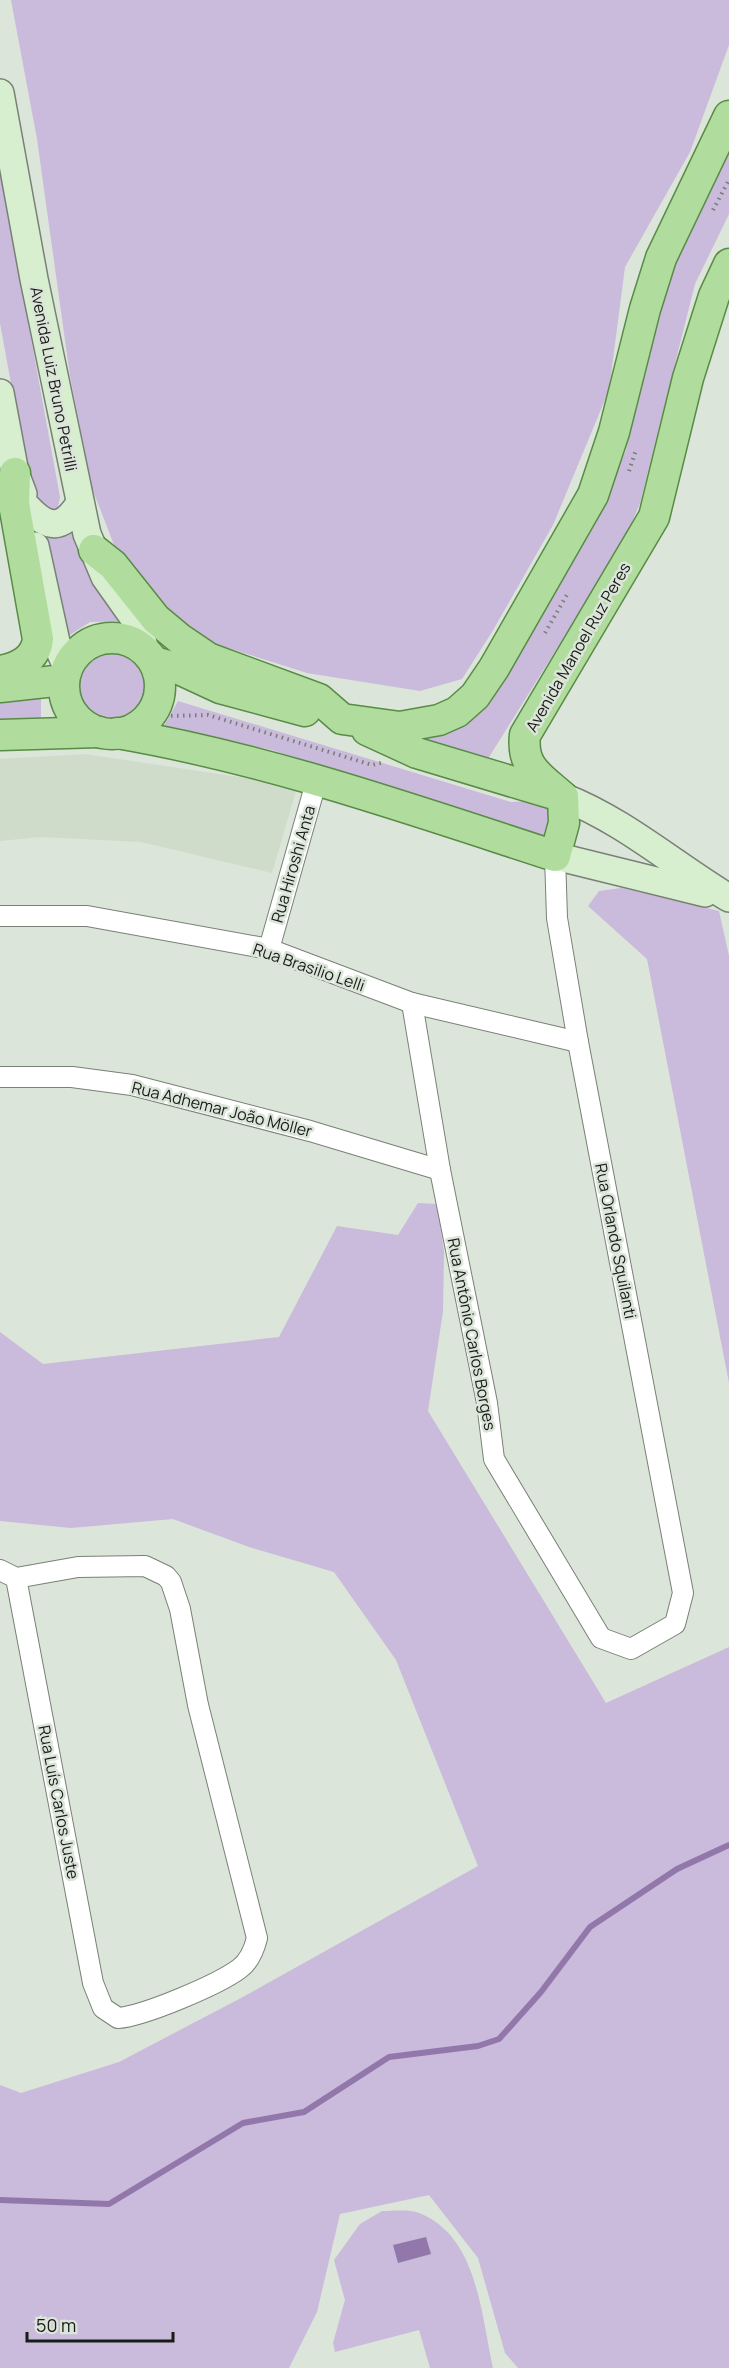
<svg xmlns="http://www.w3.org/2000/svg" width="729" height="2368" viewBox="0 0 729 2368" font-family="Manrope,sans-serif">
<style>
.built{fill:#cedcc9}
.green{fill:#cabadb}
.water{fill:#9278aa}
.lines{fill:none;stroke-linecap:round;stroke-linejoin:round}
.stream{stroke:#9278aa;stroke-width:6}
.street-casing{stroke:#798176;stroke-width:22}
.secondary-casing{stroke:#798176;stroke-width:30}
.primary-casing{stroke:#588b45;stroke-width:33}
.path{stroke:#787e76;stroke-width:4;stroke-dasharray:1.5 4.5;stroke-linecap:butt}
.street{stroke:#fff;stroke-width:20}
.secondary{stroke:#d7eecf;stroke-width:27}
.primary{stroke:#b0dd9e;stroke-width:30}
.labels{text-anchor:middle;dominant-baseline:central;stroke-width:5;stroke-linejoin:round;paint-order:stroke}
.street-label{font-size:16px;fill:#181b17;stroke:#dce5d9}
</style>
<rect width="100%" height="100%" fill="#dce5d9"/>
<!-- built -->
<path class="built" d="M85,754L252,779L296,791L272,873L141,842L41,837L0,841V759Z"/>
<!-- green -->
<g class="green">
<path d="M11,0H729V45L690,152L625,267L609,390L553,525L492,632L462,679L420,691L307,673L190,636L146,593L114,545L92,488L70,376L37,139Z"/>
<path d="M729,150V214L695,284L640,503L625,539L486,762L403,739L452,732L488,702L606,498L626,450L655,323L674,265Z"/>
<path d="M0,169L60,497L57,512L33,504L0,323Z"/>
<path d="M67,523L99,588L125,621L90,622L62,640L37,528Z"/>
<circle cx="110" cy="686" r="36"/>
<path d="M41,690V724L0,726V694Z"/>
<path d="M178,701L511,802L530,801L553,807L547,835L539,836L272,750L163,728Z"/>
<path d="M621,888L719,911L729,956V1383L647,959L588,906L599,891Z"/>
<path d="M418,1203L437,1204L444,1251L443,1311L428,1411L606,1703L729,1647V2368H518L505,2353L478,2258L429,2195L340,2214L317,2312L289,2368H0V2085L21,2093L119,2062L241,1998L478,1866L396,1660L334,1572L249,1547L173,1519L71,1528L0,1521V1332L43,1364L279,1337L337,1226L398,1235Z"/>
<path d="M382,2211C393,2211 409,2209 419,2213C478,2236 481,2315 493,2368H430L419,2330L335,2352L333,2343L345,2300L334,2260L360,2224Z"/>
</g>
<!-- water -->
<path class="water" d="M426,2237L431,2254L398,2263L393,2245Z"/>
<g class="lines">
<!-- stream -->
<path class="stream" d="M0,2200L109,2204L243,2123L304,2112L389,2057L478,2046L499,2039L541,1992L590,1927L677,1869L729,1845"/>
<!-- street casing -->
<g class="street-casing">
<g id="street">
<path d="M0,916H87L269,949L412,1003L578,1042"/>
<path d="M269,949L317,779"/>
<path d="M412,1003L440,1170L487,1403L494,1459L601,1638L631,1649L675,1624L683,1593L578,1042L557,918L555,856"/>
<path d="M0,1077H72L132,1085L310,1131L440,1170"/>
<path d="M0,1570L16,1578L78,1567L145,1566L166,1576L171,1582L180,1609L198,1705L257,1938C254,1950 249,1962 239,1969C217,1985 144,2016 118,2018L103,2008L93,1983L16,1578"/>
</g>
</g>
<!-- secondary casing -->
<g class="secondary-casing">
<g id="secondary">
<path d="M0,93L34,279L87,534L105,577L134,618L146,652"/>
<path d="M0,393L15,473L23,494"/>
<path d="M27,507C48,529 62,531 80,503"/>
<path d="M35,546L56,642L67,667"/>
<path d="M563,797C623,820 674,865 729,898"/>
<path d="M555,856L705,893"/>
</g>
</g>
<!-- primary casing -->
<g class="primary-casing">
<g id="primary">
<path d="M94,550L113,565L156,619L180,639L208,658L319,699L342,719L400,727L439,720L457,712L475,696L494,668L593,495L614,432L645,309L661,258L729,116"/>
<circle cx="112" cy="686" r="48"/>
<path d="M154,662L179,669L220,688L305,711"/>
<path d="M0,671C18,668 36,659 38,639L14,504L15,473"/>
<path d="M0,687L64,680"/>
<path d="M367,730L417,753L557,795"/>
<path d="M117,733C268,759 410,809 555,856L564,823L563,797"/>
<path d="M0,735L99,732"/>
<path d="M563,797C541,777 521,768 525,735L654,517L688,378L714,296L729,264"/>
</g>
</g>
<!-- path -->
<g class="path">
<path d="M713,210L729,180"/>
<path d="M629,471L636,450"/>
<path d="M545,633L568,593"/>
<path d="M165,716L208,715L372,765L381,763"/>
</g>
<!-- street -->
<use href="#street" class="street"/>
<!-- secondary -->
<use href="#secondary" class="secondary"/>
<!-- primary -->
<use href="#primary" class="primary"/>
</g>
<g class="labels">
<!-- street labels -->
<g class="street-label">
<text transform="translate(54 379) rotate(79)">Avenida Luiz Bruno Petrilli</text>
<text transform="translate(578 647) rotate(-60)">Avenida Manoel Ruz Peres</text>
<text transform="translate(293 864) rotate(-74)">Rua Hiroshi Anta</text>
<text transform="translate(309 967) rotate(19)">Rua Brasilio Lelli</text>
<text transform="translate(222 1109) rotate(14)">Rua Adhemar João Möller</text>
<text transform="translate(616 1241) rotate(79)">Rua Orlando Squilanti</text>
<text transform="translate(472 1334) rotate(79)">Rua Antônio Carlos Borges</text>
<text transform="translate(59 1802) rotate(79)">Rua Luís Carlos Juste</text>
</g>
</g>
<!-- scale -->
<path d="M27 2332v9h146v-9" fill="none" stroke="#181b17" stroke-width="3"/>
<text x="36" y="2332" font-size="18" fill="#181b17" stroke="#dce5d9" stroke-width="4.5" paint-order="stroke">50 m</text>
</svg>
